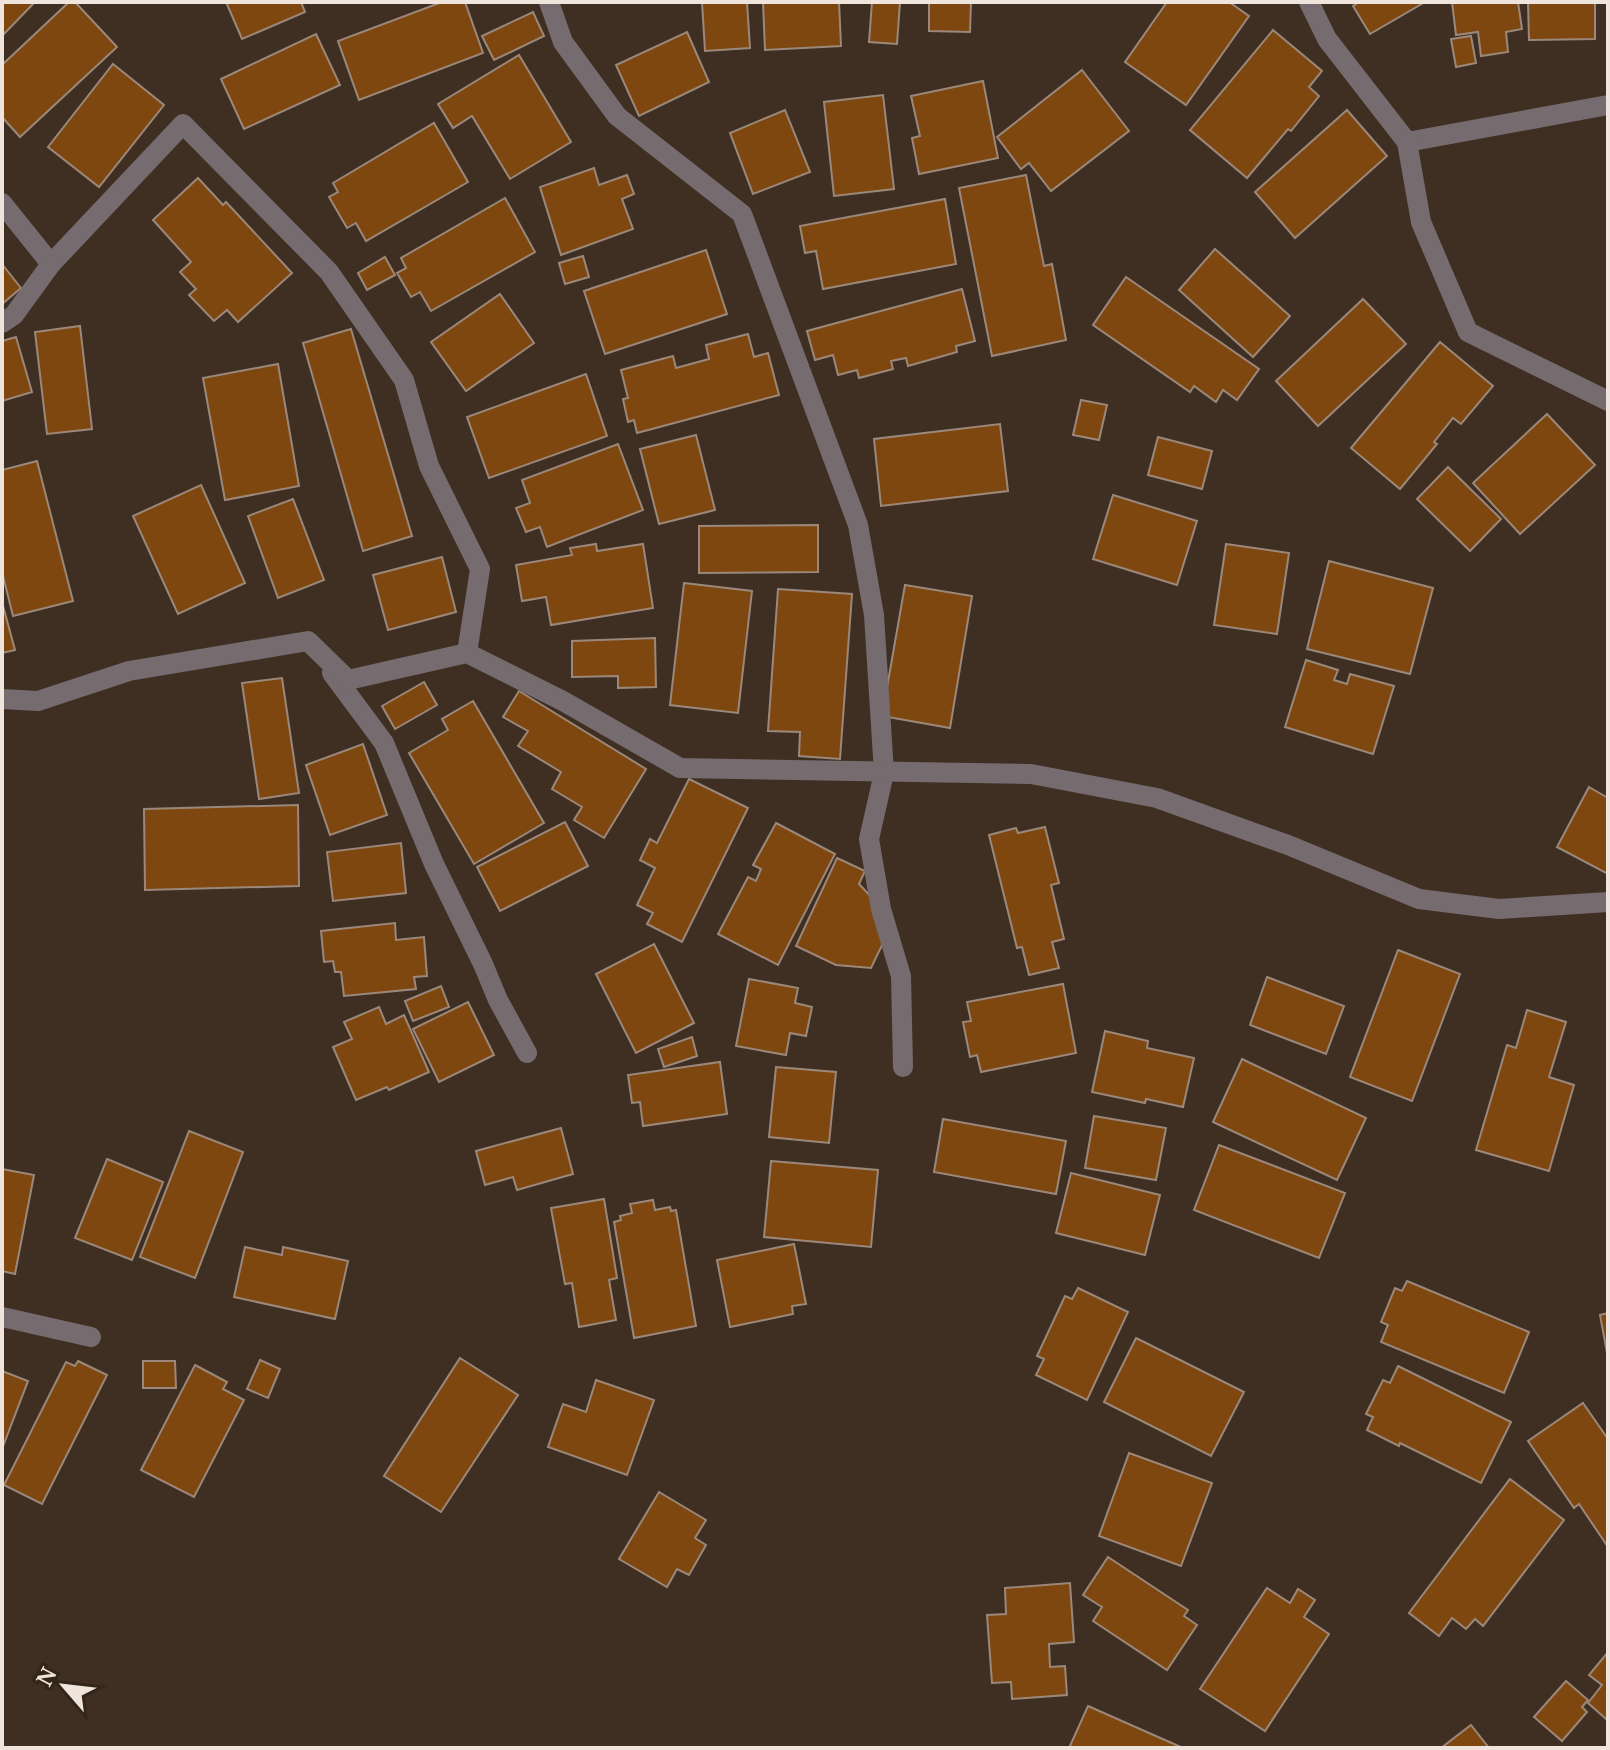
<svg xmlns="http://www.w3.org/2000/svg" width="1610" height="1750" viewBox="0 0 1610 1750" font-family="'Noto Serif',serif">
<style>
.building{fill:#7e470f;stroke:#9b887a;stroke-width:2}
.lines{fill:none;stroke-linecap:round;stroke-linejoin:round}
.minor{stroke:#766b6e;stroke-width:20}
</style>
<rect width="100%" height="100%" fill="#3f2f23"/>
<!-- building -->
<g class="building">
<path d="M2,2H35L2,36Z"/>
<path d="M69,2H75L117,47L20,137L2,117V65Z"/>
<path d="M226,2H301L305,12L242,39Z"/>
<path d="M442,2H465L483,53L359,100L338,41Z"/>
<path d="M702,2H747L750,48L705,51Z"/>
<path d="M763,2H839L841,46L765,50Z"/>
<path d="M872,2H900L897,44L869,42Z"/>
<path d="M929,2H971L970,32L929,31Z"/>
<path d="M1167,2H1229L1249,16L1186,105L1125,62Z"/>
<path d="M1355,2H1425L1370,34L1353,6L1356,4Z"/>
<path d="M1452,2H1518L1522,29L1506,32L1508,52L1481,56L1478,32L1456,35Z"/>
<path d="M1528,2H1595V39L1529,40Z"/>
<path d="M533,12L544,36L494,60L482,36Z"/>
<path d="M1273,30L1322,71L1309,87L1319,96L1291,131L1288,129L1247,178L1190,130Z"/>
<path d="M687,32L709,82L639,116L616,65Z"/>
<path d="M316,34L340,85L244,129L221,79Z"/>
<path d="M1471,36L1476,63L1456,67L1451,39Z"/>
<path d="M519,55L571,142L510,179L472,116L453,128L438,104Z"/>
<path d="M113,64L164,105L99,187L48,147Z"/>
<path d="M1082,70L1129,131L1051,191L1029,163L1021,169L997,137Z"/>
<path d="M983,81L998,158L919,174L912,138L920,136L911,96Z"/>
<path d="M883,95L894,189L834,196L824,102Z"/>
<path d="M785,110L810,172L753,194L730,133Z"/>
<path d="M1347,110L1387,156L1295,238L1255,192Z"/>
<path d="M434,123L468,182L366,241L356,223L347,228L329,197L338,192L333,183Z"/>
<path d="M594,168L599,185L627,175L634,194L622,199L633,229L561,255L540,187Z"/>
<path d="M1026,175L1044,266L1052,264L1066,340L992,356L959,188Z"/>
<path d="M198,178L223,205L226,202L292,273L238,322L227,310L214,321L189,295L196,289L180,272L191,262L153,220Z"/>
<path d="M505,198L535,252L431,311L420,292L411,297L397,273L406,268L401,258Z"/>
<path d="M945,199L956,264L823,289L816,251L805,253L800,226Z"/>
<path d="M1215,249L1290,316L1253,357L1179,290Z"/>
<path d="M706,250L727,314L605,354L584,291Z"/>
<path d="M583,256L589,277L565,284L559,263Z"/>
<path d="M385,257L395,275L367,290L358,273Z"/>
<path d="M2,264L21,288L2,304Z"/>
<path d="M1126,277L1259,369L1237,400L1223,390L1216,402L1194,386L1190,392L1093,325Z"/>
<path d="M962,289L975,341L956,346L957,352L908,366L906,358L891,361L893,369L859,378L857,370L838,375L833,355L815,360L807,331Z"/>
<path d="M500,294L534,343L466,391L431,342Z"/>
<path d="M1363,299L1406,344L1318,426L1276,381Z"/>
<path d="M80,326L92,429L47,434L35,332Z"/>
<path d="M351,329L412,536L363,551L303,343Z"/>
<path d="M748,334L754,357L768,353L779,395L637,433L634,420L628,422L623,399L628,398L621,370L673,356L676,368L709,359L706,345Z"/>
<path d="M16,337L32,392L2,401V341Z"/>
<path d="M1440,342L1493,386L1461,424L1453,418L1434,442L1437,444L1400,489L1351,448Z"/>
<path d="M278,364L299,486L225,500L203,378Z"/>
<path d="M586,374L607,436L489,478L467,417Z"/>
<path d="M1081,400L1107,405L1099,440L1073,435Z"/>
<path d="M1547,414L1595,465L1520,534L1473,483Z"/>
<path d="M1000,424L1008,491L881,506L874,439Z"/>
<path d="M696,435L715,510L659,524L640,449Z"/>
<path d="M1158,437L1212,451L1202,489L1148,475Z"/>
<path d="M618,444L643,510L547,547L540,527L526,532L516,508L530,503L522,480Z"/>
<path d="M37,461L73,601L13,616L2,572V470Z"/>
<path d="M1448,467L1501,519L1470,551L1417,499Z"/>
<path d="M201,485L245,583L178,614L133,516Z"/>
<path d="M1113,495L1197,521L1177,585L1093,559Z"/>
<path d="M293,499L324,580L278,598L248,516Z"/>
<path d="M818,525V572L699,573V526Z"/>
<path d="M596,544L597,551L643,544L653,608L551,625L546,597L522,601L516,565L572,555L570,548Z"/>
<path d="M1226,544L1289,553L1277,634L1214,625Z"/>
<path d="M442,557L456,612L388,630L373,575Z"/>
<path d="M1329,561L1433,588L1410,674L1307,649Z"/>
<path d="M684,583L752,591L738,713L670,705Z"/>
<path d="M905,585L972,596L950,728L882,716Z"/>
<path d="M778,589L852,594L840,759L799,756L800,732L768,731Z"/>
<path d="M2,602L15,650L2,653Z"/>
<path d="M655,638L656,687L618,688V676L572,677V641Z"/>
<path d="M1306,660L1338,670L1334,680L1347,684L1350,674L1394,686L1373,754L1285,727Z"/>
<path d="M282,678L299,793L259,799L242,683Z"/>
<path d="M424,682L437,705L395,729L382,706Z"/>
<path d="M519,691L646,769L604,838L574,820L582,807L552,789L561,772L518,746L528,731L503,717Z"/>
<path d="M473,701L544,823L474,864L409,753L448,730L442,719Z"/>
<path d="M363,744L387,815L330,835L306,765Z"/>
<path d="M689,779L748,808L682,942L647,924L653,913L637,905L655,868L640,860L650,839L657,843Z"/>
<path d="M1589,787L1608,798V869L1606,873L1557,847Z"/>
<path d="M298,805L299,886L145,890L144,809Z"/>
<path d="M565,822L588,866L500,911L477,867Z"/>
<path d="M776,823L835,854L778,965L718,934L748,877L756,881L761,869L753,865Z"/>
<path d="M1045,827L1059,883L1051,885L1064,939L1052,942L1059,968L1029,975L1022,947L1017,948L989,835L1016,828L1018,833Z"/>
<path d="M401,843L406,893L333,901L327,852Z"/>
<path d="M837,858L865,871L859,884L876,902L886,937L871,968L836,965L796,946Z"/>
<path d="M395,923L396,940L424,937L427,976L414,977L416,989L344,996L341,972H335L333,961L324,962L321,931Z"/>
<path d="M654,944L694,1023L636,1053L596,974Z"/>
<path d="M1398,950L1460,974L1412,1101L1350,1077Z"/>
<path d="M1267,977L1344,1006L1326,1054L1250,1025Z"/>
<path d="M749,979L798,988L795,1003L812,1007L806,1036L790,1033L786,1055L736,1046Z"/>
<path d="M1063,984L1076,1053L981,1072L977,1055L970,1057L963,1022L971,1021L967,1002Z"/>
<path d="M441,986L449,1007L413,1021L405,1001Z"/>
<path d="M468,1002L494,1055L439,1082L413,1029Z"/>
<path d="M379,1007L386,1024L404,1015L429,1072L389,1090L387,1087L356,1100L333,1047L352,1039L344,1022Z"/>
<path d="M1527,1010L1566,1022L1549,1077L1574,1085L1549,1171L1476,1150L1507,1045L1516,1048Z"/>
<path d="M1105,1031L1148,1041L1147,1048L1194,1058L1183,1107L1146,1099L1145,1103L1092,1092Z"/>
<path d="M692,1037L697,1056L664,1067L658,1049Z"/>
<path d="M1242,1059L1366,1118L1337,1180L1213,1122Z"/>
<path d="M720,1062L727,1114L643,1126L640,1102L632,1103L628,1075Z"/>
<path d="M776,1067L836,1072L829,1143L769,1137Z"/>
<path d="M1094,1116L1166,1128L1156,1180L1085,1168Z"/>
<path d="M943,1119L1066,1141L1056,1194L934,1172Z"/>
<path d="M561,1128L573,1174L517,1190L513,1177L485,1185L476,1151Z"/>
<path d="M189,1131L243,1152L195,1278L140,1257Z"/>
<path d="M1219,1145L1345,1193L1319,1258L1194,1210Z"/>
<path d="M107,1159L163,1182L132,1260L75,1238Z"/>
<path d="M771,1161L878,1170L871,1247L764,1237Z"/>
<path d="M2,1169L34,1175L15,1274L2,1271Z"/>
<path d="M1071,1173L1160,1195L1145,1255L1056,1233Z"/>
<path d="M604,1199L617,1278L609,1280L616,1320L579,1327L572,1283L565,1284L551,1208Z"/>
<path d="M653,1200L655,1210L670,1207L671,1211L676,1210L696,1326L634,1338L614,1222L621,1220L620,1216L632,1213L630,1204Z"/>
<path d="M794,1244L806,1304L792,1306L793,1314L730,1327L717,1260Z"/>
<path d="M245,1247L282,1255L283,1247L348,1261L335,1319L234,1297Z"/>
<path d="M1407,1281L1529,1332L1504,1393L1381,1342L1388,1325L1381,1322L1395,1288L1402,1291Z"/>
<path d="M1078,1288L1128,1312L1087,1400L1036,1375L1044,1359L1037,1356L1065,1296L1072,1299Z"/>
<path d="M1608,1313V1358L1600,1315Z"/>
<path d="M1136,1338L1244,1392L1211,1456L1104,1402Z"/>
<path d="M460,1358L518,1395L441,1512L384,1476Z"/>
<path d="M260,1360L280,1369L268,1398L247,1389Z"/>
<path d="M78,1361L107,1375L42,1504L4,1485L66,1362L75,1366Z"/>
<path d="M143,1361H175L176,1388H143Z"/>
<path d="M195,1365L227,1382L223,1389L244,1400L194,1497L141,1470Z"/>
<path d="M1398,1366L1511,1422L1481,1483L1400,1443L1399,1446L1367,1430L1373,1417L1366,1414L1383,1380L1390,1383Z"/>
<path d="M2,1371L28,1381L2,1449Z"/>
<path d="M596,1380L654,1400L627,1475L548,1447L563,1404L586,1412Z"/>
<path d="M1583,1403L1608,1439V1547L1579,1504L1574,1508L1528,1441Z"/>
<path d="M1129,1453L1212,1483L1181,1566L1099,1536Z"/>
<path d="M1510,1479L1564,1520L1483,1626L1475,1619L1466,1629L1452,1618L1439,1636L1409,1613Z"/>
<path d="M659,1492L706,1520L695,1538L706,1545L689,1575L677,1569L667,1587L619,1559Z"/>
<path d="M1108,1557L1188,1610L1184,1616L1197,1625L1167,1670L1093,1621L1102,1607L1083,1595Z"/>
<path d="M1070,1583L1074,1642L1049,1644L1050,1667L1065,1666L1067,1695L1012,1699L1011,1682L992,1683L987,1615L1006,1614L1005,1588Z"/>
<path d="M1267,1588L1290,1603L1298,1589L1315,1600L1304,1617L1329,1634L1265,1731L1200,1689Z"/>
<path d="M1608,1652V1717L1606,1719L1588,1703L1602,1685L1589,1675Z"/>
<path d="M1566,1681L1588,1700L1582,1707L1587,1712L1562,1741L1534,1717Z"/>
<path d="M1088,1706L1183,1748H1069Z"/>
<path d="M1471,1725L1489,1748H1441Z"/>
</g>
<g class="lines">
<!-- minor -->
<g class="minor">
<path d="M549,2L563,42L617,116L742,214L858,525L874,615L884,773L869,839L881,909L901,976L903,1067"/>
<path d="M1309,2L1327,39L1407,142L1608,105"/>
<path d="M1407,142L1421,222L1468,332L1608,401"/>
<path d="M2,203L51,264L183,124L329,272L404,380L429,466L480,569L467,653"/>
<path d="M2,323L14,315L51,264"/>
<path d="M332,673L384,743L434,864L483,964L498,1000L527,1053"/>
<path d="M2,699L38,701L129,671L308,641L348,680L467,653L563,701L680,768L1031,774L1157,798L1288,845L1419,899L1499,909L1608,902"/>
<path d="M2,1317L91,1337"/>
</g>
</g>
<!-- border -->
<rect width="1610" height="1750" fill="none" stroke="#efe5dd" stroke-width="8"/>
<!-- north arrow -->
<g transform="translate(64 1686) rotate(298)" stroke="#342519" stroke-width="6" paint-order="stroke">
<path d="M0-6L14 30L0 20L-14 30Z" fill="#efe5dd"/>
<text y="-12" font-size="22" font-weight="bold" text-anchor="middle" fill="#efe5dd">N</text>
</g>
</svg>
